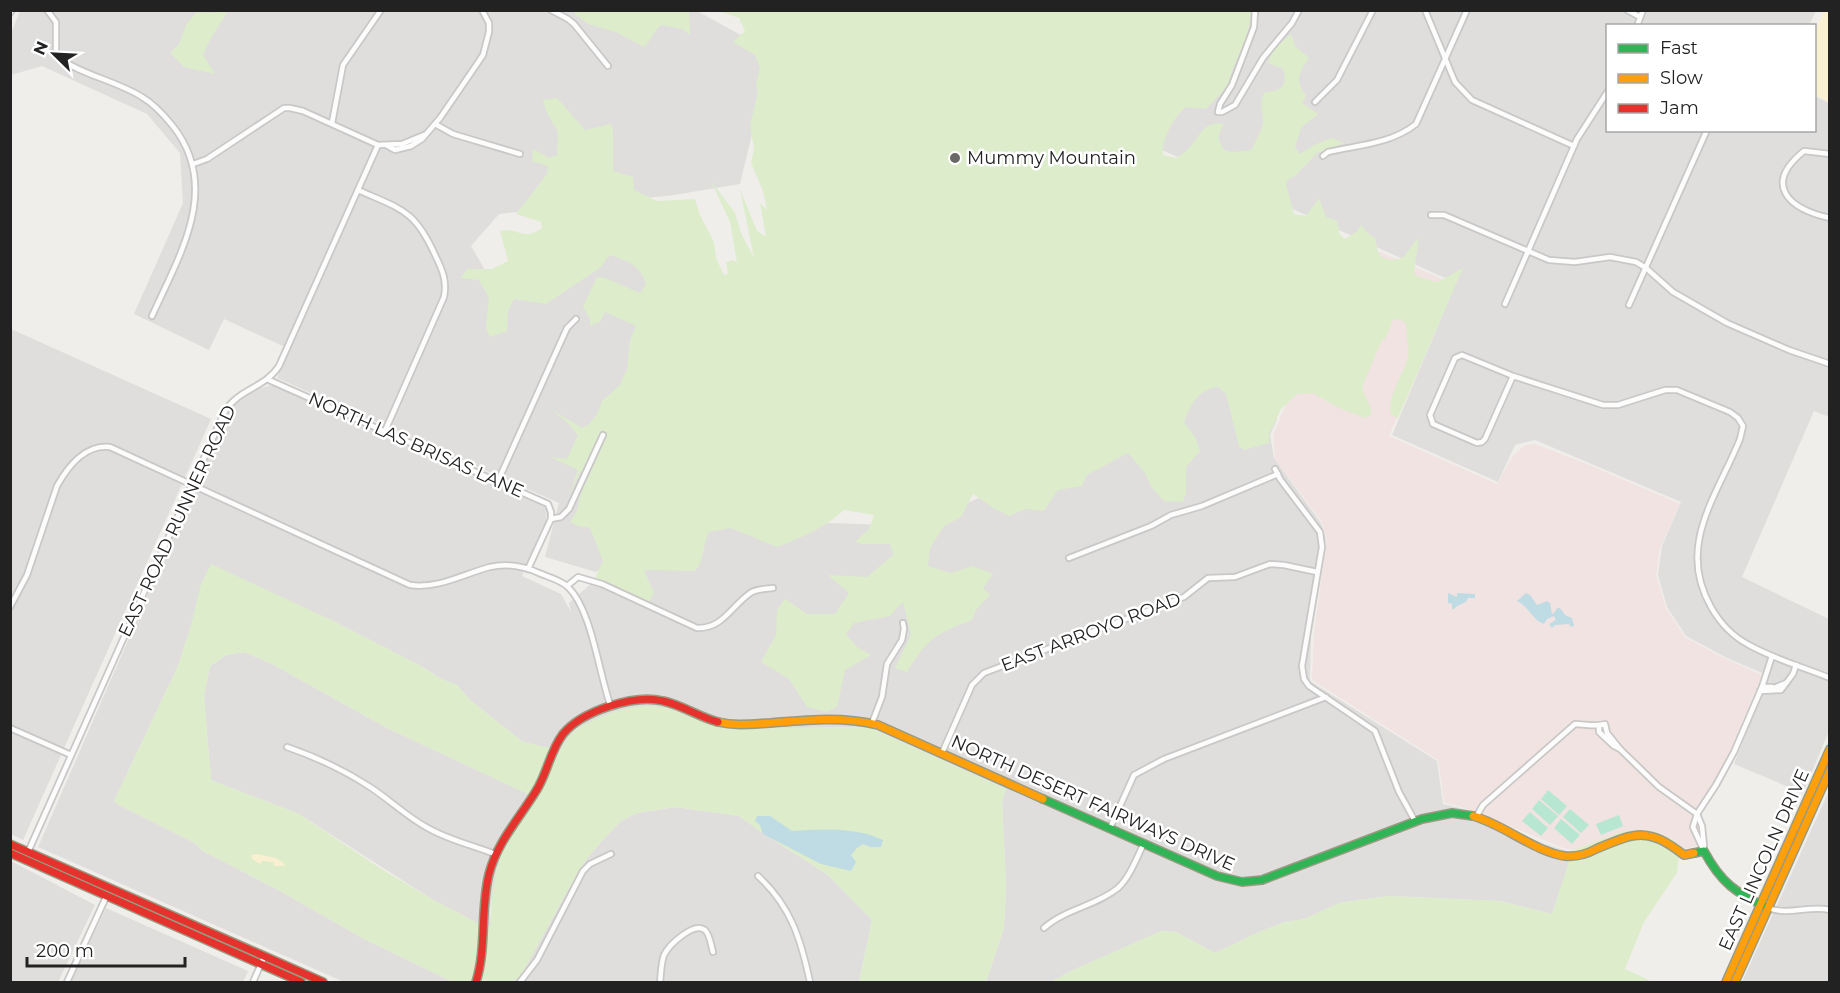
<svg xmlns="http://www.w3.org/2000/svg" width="1840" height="993" viewBox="0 0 1840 993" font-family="Montserrat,sans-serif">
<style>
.residential{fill:#dfdedc}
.commercial{fill:#f1e3e1}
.grass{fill:#ddeccb;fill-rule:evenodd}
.sand{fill:#f8f0d0}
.pitch{fill:#b7e6d2}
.water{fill:#bfdbe3}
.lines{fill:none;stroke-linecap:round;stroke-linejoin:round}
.street-casing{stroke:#c9c8c7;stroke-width:8}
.fast-casing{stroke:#999a82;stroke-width:10}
.slow-casing{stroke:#999a82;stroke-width:10}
.jam-casing{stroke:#999a82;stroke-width:10}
.street{stroke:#fdfcfc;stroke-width:4.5}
.fast{stroke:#30b455;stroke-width:7}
.slow{stroke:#ff9f0a;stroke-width:7}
.jam{stroke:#e5322d;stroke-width:7}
.poi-dot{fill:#6a6968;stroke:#fff;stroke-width:2}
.labels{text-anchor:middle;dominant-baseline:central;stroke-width:5;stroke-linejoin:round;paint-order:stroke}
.poi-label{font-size:18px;fill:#222;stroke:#fff;text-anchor:start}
.street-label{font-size:18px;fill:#222;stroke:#fff}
</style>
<rect width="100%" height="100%" fill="#f0eeeb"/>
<!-- residential -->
<g class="residential">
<path d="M20,11H697L772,52L740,184L674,195L499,214L471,246L493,284L616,248L670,272L701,527L781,530L829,523L916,526L1010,484L1213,379L1259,384L1277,419L1270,435L1274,458L1321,523L1326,539L1311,635L1310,681L1437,761L1443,804L1464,809L1545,844L1570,852L1568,867L1552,914L1500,901L1389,896L1339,903L1305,919L1285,922L1259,932L1215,953L1176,932L1162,931L1073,970L1051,982H986L1004,928L1006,886L1002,801L1006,789L871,728L858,727L727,729L715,727L667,708L624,709L576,729L568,738L560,751L523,742L470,700L457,685L441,679L423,667L329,619L288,602L190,629L178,666L114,801L119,805L195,843L203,851L280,891L364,939L453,982H344L38,847L224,420L231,408L246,395L261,388L272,385L534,501L547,509L546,522L522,576L561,594L571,612L569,603L618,560L596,572L545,557L559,503L277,378L289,349L224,319L209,350L134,314L183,203L180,153L147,114L42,66L11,75V33Z"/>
<path d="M1218,11H1816L1809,25L1608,26V130H1814L1815,96L1829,103V417L1814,411L1742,577L1829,619V731L1803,793L1734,764L1769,676L1727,658L1686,636L1667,607L1658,575L1662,546L1681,502L1535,440L1515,445L1498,482L1392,435L1456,283L1151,145Z"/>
<path d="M11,329L211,419L23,840L11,834Z"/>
<path d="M244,652L272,664L387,728L537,798L514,830L497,868L490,909L491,927L481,925L430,898L299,814L211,780L204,696L210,666L226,655Z"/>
<path d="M1829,791V982H1742Z"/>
<path d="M675,807L739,816L764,834L828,875L872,920L859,982H511L520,977L568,890L586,860L600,843L621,821L637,813Z"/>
<path d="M11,861L95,905L58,982H11Z"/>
<path d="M106,908L248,971L243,982H71Z"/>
</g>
<!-- commercial -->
<path class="commercial" d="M1355,241L1454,284L1389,436L1497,484L1512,457L1525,445L1535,444L1587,464L1680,504L1660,548L1656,575L1666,608L1685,637L1718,655L1762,675L1726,762L1700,805L1705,830L1697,846L1683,849L1671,838L1594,842L1573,850L1566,849L1467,809L1444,802L1438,760L1312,680L1314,632L1327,539L1322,522L1275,459L1273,435Z"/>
<!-- grass -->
<g class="grass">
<path d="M711,10L1251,11L1248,34L1233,68L1227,87L1206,109L1186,107C1173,118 1162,138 1163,155L1177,158C1180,155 1185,152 1189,148C1199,137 1205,119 1224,124C1217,136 1217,139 1224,150L1233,152L1251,150C1254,146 1263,127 1263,122C1263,111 1258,101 1265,92C1282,91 1288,86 1283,69L1268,63C1271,50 1281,42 1291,34L1295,46L1309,58C1298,74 1295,80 1306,96L1302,103L1318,114L1301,128L1295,147L1300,154L1314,145L1332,138L1344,143L1317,153L1294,177L1289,179L1286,184L1294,214L1306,216L1319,198L1326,217L1337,221L1340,235L1345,239L1356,232L1362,225L1366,232L1375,238C1376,242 1377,248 1378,252C1381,261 1396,262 1403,257C1409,252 1412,243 1419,238L1414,272L1418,277L1438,282L1463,268L1398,418L1391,415C1386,397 1404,374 1408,357C1410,351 1406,334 1406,324L1401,319L1393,320L1385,339L1382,340L1362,387C1364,397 1372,405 1371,415L1365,418L1337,407L1313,393L1297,394L1281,409L1269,434V443L1244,450L1239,446L1226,394L1218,387C1196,391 1192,403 1184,422L1195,437L1200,451L1186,467V493L1183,502L1164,501L1152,488L1145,473L1128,453L1087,475L1082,486L1058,490L1044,511L1026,509L1009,516L995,509L973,494L961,517L944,526L930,548L928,566L951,573L973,566L993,574L983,588L990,595L976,610L972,620C934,635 929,637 907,672L895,668L911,635L903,602L890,616L854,623L846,634L857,647L871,655L845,670L837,707L827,712L807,707L789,679L761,662L776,635L777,610L785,599L807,614H835L849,593L828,575L867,577L893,555L890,544H862L855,542L869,529L874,515L844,510C826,527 801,538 777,547L731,528L708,532L700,564L695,571L644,570L654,593L649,602L595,578L603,561L590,528L578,526L570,522L577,511L580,496L606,437L601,435L583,473L580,472L569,496L578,470L550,457L567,459L578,435L568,423L552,410L582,428L589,424L598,413L602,401L620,385L627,369L630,340L636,326L605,312L600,322L590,326V319L583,307L597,277L605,278L640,293L646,284C640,265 629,262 611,255L607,258L601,267L546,304L514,299L508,311L507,331L490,337L486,327L489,298L479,280L460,278L468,269H492L508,261L500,231C519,227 523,242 542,228L541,222L516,214L547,174L548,166L532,161L533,149L549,158L557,155L558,132L546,111L543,100L557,98L585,130L611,124L613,131V171L633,177L634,190L657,201L695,199L700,215L714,242L716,258L724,275L728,274L726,262L733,260L737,263L730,222L711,181L735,213L741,233L754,258L740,189L757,231L766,237L760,203L767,210L763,191L751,163L754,149L750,125L758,92L756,85L760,68L755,55L733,42L745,31L739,18L725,13Z"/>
<path d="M216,11H228L210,40L203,55L215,74L184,67L170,53L179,44L187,23L197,12L214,13Z"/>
<path d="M574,11H689L690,35L682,29L661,25C653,32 652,40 644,47L616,32L588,24L575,14Z"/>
<path d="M211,564L329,619L423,667L441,679L457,685L470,700L523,742L560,750C565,743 569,734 577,729C600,715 634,702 661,707C684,711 704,726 727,729L858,727L871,728L1006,789L1002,801L1006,886L1004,928L986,982H859L872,920L828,875L764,834L739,816L675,807L637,813L621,821L600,843L586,860L568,890L520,977C509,984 495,985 484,980L482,982H453L364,939L280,891L203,851L195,843L119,805L114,801L178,666L190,629L201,584ZM244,652L272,664L387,728L536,798C531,809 522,818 515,828C496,856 490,893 491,926L481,925L430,898L380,868L299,814L211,780L204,696L210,666L226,655Z"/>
<path d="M1639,830C1656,830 1668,835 1680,846L1677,873L1644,922L1625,969L1649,980L1648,982H1051L1073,970L1161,931L1176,932L1215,953L1259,932L1285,922L1305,919L1339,903L1389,896L1500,901L1552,914L1573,850L1624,831Z"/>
</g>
<!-- sand -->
<g class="sand">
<path d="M1824,11H1829V102L1815,95V31Z"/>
<path d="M257,854L276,858L284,863L285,866H274L273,862L262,861L260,864L252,859L251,855Z"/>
</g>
<!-- pitch -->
<g class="pitch">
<path d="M1548,790L1567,806L1559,815L1541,799Z"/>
<path d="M1539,800L1558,816L1550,825L1532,809Z"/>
<path d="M1570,809L1589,825L1581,833L1563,817Z"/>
<path d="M1530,812L1548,828L1541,836L1522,821Z"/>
<path d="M1619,815L1623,826L1601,835L1596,824Z"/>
<path d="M1561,819L1580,835L1572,844L1554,828Z"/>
</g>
<!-- water -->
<g class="water">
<path d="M1448,593L1457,597V593L1475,594V598H1468L1466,602L1457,606L1454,609H1452V604L1448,603Z"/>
<path d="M1526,593L1530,595L1537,605L1547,601L1550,603L1552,614L1555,612L1557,608H1560L1565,615L1572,618L1574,626L1571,627L1569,624L1555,625L1552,628L1549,624L1556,620L1554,616L1547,619L1544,624C1533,620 1529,607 1517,601Z"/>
<path d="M757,816H770L792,831C822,829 856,827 883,840L881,847H870L863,844L857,848L851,855L856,862L851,871L821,864L763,834L760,825L755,821Z"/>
</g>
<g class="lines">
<!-- street casing -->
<g class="street-casing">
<g id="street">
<path d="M47,10L56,22V51L59,58C82,75 117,81 142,97C154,104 163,114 172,125C222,187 180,254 152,316"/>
<path d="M551,10L568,19L574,24L608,66"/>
<path d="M1255,10L1254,27L1232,85L1220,104L1218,112H1222L1235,105L1263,58L1292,23L1299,10"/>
<path d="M1425,10L1455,82L1472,100L1574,146"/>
<path d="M1627,10L1640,17"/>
<path d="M10,13L12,10"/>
<path d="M1637,26L1643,10"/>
<path d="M1315,102L1337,80L1373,10"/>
<path d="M332,123L343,65L381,10"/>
<path d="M435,124L453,134L520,154"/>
<path d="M386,145L395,150L411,146L422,139L440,118L477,64L483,55L489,32V23L482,10"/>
<path d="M1830,154L1804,151C1762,185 1789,209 1830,218"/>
<path d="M1323,156L1328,152C1358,145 1391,144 1416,124L1467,10"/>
<path d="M193,164L207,159L284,108H290L303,111L378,145L402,144L424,135"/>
<path d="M358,190C403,210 415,210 436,257C443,271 447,282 444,297L385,431"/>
<path d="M1431,215H1444L1549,260L1575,262L1610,257L1636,262L1646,268L1673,292L1727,323L1789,350L1830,364"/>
<path d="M1505,304L1577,139L1608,91"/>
<path d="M1629,305L1707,130"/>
<path d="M1513,376L1485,439L1482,442L1477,443L1433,424L1430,415L1455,358L1462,355L1513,376L1603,405H1618L1665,390H1677L1730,412L1738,418L1743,426L1740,439C1717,496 1676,546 1711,607C1720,623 1732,636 1749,645C1774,659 1803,667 1830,678"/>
<path d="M269,380L548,504L551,512V519L528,569"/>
<path d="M1275,469L1280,479L1320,532L1322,547L1302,666L1304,679L1309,686L1375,731L1399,792L1415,821"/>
<path d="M498,481L567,328L576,319"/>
<path d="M551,519L561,517L569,509L603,435"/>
<path d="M1069,558L1151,526L1171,515L1202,506L1278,474"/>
<path d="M567,586L578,577L602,584L697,628C722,629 731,607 749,594C754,589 765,589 773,588"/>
<path d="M10,607L27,575L57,486C68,466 86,444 110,447L410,585C439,589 463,574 490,567C507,563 523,566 539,573C548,577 561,580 568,587C592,610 599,675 611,707"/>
<path d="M1762,687H1772"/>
<path d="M1776,687L1786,683"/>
<path d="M1760,691L1781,690L1793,674L1796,665"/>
<path d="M872,723L882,697L887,664L902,640L904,629L903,623"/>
<path d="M1599,726V732L1614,746L1620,749L1659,787L1697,814L1702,826L1704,846"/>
<path d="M10,728L71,755"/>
<path d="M287,747C316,757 344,770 370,787C390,800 406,816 426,827C448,840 472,845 495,854"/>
<path d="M942,753L972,685L984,673L1184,597L1208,578L1235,577L1270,564L1284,565L1317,572"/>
<path d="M1476,817L1483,805L1575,724C1585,724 1596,727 1605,724L1607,733L1620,749"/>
<path d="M1110,828L1134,775L1164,759L1326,697"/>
<path d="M1704,851L1693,827L1697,814L1716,785L1734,752L1762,687L1772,656"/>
<path d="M28,852L225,411C240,388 265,388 279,366L378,145"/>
<path d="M758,876C791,906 801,940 810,982"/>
<path d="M1768,908C1789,916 1809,905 1830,910"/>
<path d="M1044,928C1065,909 1096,906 1118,888C1130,877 1137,857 1144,843"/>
<path d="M67,982L107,895"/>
<path d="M253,982L264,957"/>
<path d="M520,982L537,960L583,871L590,864L611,854"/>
<path d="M660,982C661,974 661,963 664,955C669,945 694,921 705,930C710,935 711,945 713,952"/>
</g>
</g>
<!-- fast casing -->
<g class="fast-casing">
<g id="fast">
<path d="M1043,799L1217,876L1242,882L1262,880L1422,819L1452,813L1473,816"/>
<path d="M1694,853L1704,851C1721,883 1736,893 1768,908"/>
</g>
</g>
<!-- slow casing -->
<g class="slow-casing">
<g id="slow">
<path d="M718,722C735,726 752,724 770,723C806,720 842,716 878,725L1043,799"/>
<path d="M1473,816C1503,824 1535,852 1565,856C1577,857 1587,854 1596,849C1637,832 1648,827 1684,855L1694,853"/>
<path d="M1726,982L1830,749"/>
<path d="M1735,982L1830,770"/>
</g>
</g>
<!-- jam casing -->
<g class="jam-casing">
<g id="jam">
<path d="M10,844L323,982"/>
<path d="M10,853L301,982"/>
<path d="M476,982C487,947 480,910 489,874C497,842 519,819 536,791C547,774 550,751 563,734C582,711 634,694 663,701C682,705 699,717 718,722"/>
</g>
</g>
<!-- street -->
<use href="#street" class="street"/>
<!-- fast -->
<use href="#fast" class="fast"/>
<!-- slow -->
<use href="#slow" class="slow"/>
<!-- jam -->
<use href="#jam" class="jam"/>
</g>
<!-- markers -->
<circle class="poi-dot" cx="955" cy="158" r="6"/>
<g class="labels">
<!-- poi labels -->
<g class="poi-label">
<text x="967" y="158">Mummy Mountain</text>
</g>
<!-- street labels -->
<g class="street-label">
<text transform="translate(416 445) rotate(24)">NORTH LAS BRISAS LANE</text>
<text transform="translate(177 521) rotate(-65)">EAST ROAD RUNNER ROAD</text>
<text transform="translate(1091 632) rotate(-21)">EAST ARROYO ROAD</text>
<text transform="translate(1093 803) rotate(24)">NORTH DESERT FAIRWAYS DRIVE</text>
<text transform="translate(1764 860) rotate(-66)">EAST LINCOLN DRIVE</text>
</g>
</g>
<!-- border -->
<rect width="1840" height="993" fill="none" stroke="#222222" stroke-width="24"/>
<!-- legend -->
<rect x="1606" y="24" width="210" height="108" fill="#ffffff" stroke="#a7a7a7" stroke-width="1.5"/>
<rect x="1618" y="44" width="30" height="9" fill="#30b455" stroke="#a7a7a7" stroke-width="1.5"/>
<text x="1660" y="54" font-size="18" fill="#222222">Fast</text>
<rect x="1618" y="74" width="30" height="9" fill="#ff9f0a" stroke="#a7a7a7" stroke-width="1.5"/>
<text x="1660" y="84" font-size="18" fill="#222222">Slow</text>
<rect x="1618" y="104" width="30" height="9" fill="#e5322d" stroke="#a7a7a7" stroke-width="1.5"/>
<text x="1660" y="114" font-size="18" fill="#222222">Jam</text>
<!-- north arrow -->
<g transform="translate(54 54) rotate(294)" stroke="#ffffff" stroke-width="4.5" paint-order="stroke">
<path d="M0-4.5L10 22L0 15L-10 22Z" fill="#222222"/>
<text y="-9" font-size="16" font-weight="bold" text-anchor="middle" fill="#222222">N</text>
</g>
<!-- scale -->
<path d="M27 957v9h158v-9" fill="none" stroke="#222222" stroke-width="3"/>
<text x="36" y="957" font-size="18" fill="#222222" stroke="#ffffff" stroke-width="4.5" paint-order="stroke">200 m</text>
</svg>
